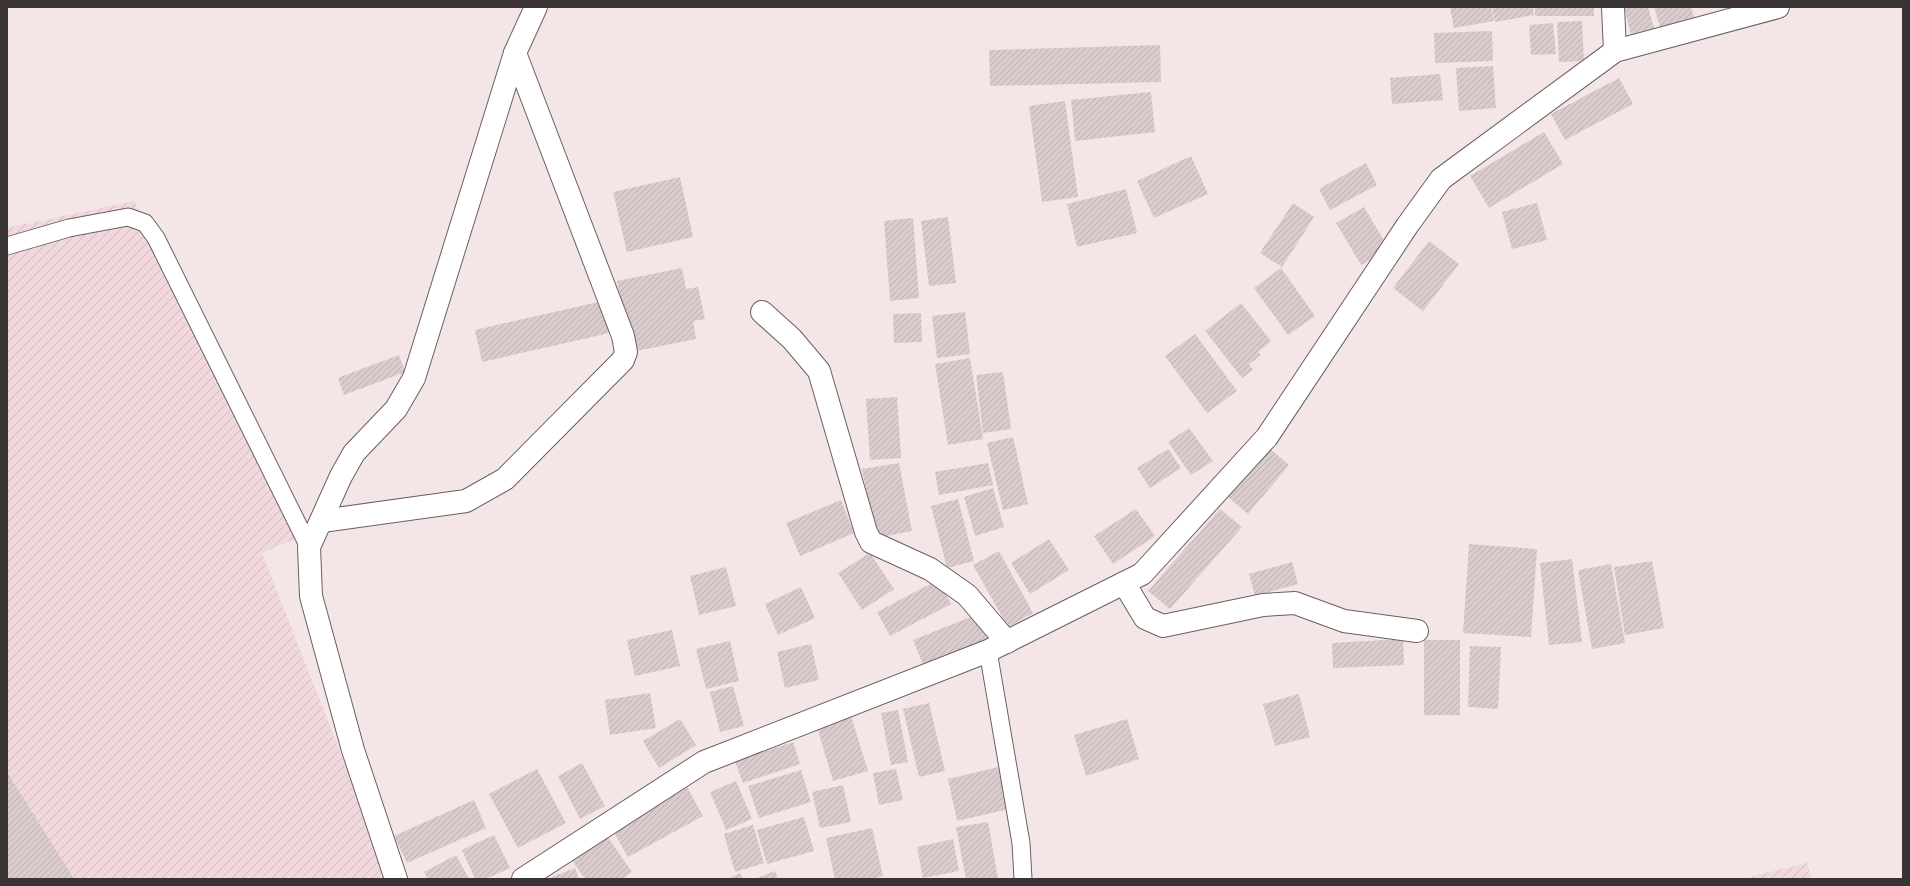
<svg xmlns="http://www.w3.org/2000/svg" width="1910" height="886" viewBox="0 0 1910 886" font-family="'Source Sans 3',sans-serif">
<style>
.industrial{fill:url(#industrial-furrows)}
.building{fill:url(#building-hatch)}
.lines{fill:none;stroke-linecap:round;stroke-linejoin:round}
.lane-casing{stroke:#6c5f61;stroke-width:19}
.street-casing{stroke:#6c5f61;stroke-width:24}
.lane{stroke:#fff;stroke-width:17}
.street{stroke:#fff;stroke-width:22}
</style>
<defs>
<pattern id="industrial-furrows" width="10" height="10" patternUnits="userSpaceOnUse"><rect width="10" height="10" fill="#f0d8dc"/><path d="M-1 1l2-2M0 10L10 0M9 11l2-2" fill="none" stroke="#cfbabd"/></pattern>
<pattern id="building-hatch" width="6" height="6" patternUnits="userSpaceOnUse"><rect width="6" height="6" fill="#dacbcd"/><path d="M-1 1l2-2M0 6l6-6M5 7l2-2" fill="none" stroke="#bcafb1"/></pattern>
</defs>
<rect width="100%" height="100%" fill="#f4e5e7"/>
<!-- industrial -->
<g class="industrial">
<path d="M134,201L309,533L262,553L390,879H7V228Z"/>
<path d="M1807,863L1811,879H1741Z"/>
</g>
<!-- building -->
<g class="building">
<path d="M1450,7H1491L1494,21L1454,28Z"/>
<path d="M1492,7H1533L1534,15L1495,22Z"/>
<rect x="1535" y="7" width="59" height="9"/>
<path d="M1624,7H1648L1654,28L1631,34Z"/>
<path d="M1654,7H1691L1694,17L1660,27Z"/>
<path d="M1582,21L1584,61L1559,62L1557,22Z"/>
<path d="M1553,23L1556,54L1531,55L1529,25Z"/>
<path d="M1492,31L1493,61L1435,63L1434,33Z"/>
<path d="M1160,45L1161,82L990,86L989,50Z"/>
<path d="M1493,66L1496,108L1459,111L1456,68Z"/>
<path d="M1440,74L1443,100L1392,104L1390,78Z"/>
<path d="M1619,78L1633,104L1565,140L1551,114Z"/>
<path d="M1151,92L1155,132L1075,141L1071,100Z"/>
<path d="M1065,101L1078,197L1042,202L1029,106Z"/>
<path d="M1544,132L1563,164L1489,208L1470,176Z"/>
<path d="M1191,156L1208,194L1154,218L1137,181Z"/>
<path d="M1366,163L1377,185L1330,210L1319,189Z"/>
<path d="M680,177L693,237L627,252L613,192Z"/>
<path d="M1126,189L1137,233L1077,247L1067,204Z"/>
<path d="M1293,203L1314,217L1282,267L1260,253Z"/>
<path d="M1537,203L1547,240L1512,249L1502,212Z"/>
<path d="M1364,207L1389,249L1361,265L1336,223Z"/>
<path d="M948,217L956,283L929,286L921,221Z"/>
<path d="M913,218L919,298L890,301L884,221Z"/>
<path d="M1429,241L1459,264L1423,311L1393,288Z"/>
<path d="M682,268L686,289L698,287L705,319L693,321L696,339L631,352L617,281Z"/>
<path d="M1281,268L1315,316L1288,335L1254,288Z"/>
<path d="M607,300L614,332L482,362L475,330Z"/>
<path d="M1241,303L1271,341L1258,352L1261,355L1249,364L1253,370L1242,378L1205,331Z"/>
<path d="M965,312L970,354L937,358L932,316Z"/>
<path d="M921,313L922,342L894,343L893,314Z"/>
<path d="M1195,334L1237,391L1207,413L1165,356Z"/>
<path d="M399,355L405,372L344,395L338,378Z"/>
<path d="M970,358L983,439L948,445L935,364Z"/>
<path d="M1003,372L1011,429L983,433L976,375Z"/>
<path d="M897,397L901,458L870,460L866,399Z"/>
<path d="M1189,428L1213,461L1191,475L1168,442Z"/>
<path d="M1013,437L1028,504L1003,510L987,443Z"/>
<path d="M1268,447L1289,465L1248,514L1227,496Z"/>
<path d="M1168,449L1181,468L1150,488L1137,468Z"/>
<path d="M899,463L912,531L876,538L862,469Z"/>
<path d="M988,463L993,485L939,495L935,472Z"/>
<path d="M993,488L1004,527L975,536L964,497Z"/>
<path d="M958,499L974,561L947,568L931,506Z"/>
<path d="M841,500L854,533L800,556L786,523Z"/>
<path d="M1136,509L1155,536L1113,564L1094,536Z"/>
<path d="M1220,509L1242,527L1170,609L1148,591Z"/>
<path d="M1049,539L1069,570L1030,594L1011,563Z"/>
<path d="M1469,544L1537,549L1531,637L1463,633Z"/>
<path d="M999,551L1033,613L1008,627L973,565Z"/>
<path d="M870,553L894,589L862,610L838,573Z"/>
<path d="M1572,559L1582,642L1549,645L1540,563Z"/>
<path d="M1652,561L1664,628L1625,635L1614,567Z"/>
<path d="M1292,562L1298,584L1255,596L1249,574Z"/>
<path d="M1611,564L1625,643L1592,649L1578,570Z"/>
<path d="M726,567L736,606L699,615L690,576Z"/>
<path d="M938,580L951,604L890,636L877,612Z"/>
<path d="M801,587L815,618L778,635L765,604Z"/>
<path d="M978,614L989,641L924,667L913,640Z"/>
<path d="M672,630L680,666L635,676L627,640Z"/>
<path d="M1403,639L1404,665L1333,668L1332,643Z"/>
<rect x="1424" y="640" width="36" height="75"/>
<path d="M730,641L739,681L706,689L696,649Z"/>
<path d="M811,644L819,680L785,688L777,652Z"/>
<path d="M1470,646L1501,647L1498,709L1468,707Z"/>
<path d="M733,686L744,726L720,732L710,692Z"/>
<path d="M650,693L656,728L610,735L605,700Z"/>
<path d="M1299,694L1310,737L1275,746L1263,704Z"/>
<path d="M929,703L945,771L919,777L903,709Z"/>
<path d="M898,710L908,762L891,765L881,713Z"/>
<path d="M851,716L868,771L833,781L817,727Z"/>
<path d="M680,719L696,745L659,768L643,741Z"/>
<path d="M1127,719L1139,759L1086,776L1074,735Z"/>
<path d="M793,742L800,764L743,783L735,761Z"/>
<path d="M582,763L605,806L580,819L558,776Z"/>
<path d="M1003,766L1013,808L957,821L948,779Z"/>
<path d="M537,769L566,823L518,848L489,794Z"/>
<path d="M896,769L903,800L879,805L873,773Z"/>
<path d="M801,770L811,802L759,818L748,786Z"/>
<path d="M7,772L74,879H7Z"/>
<path d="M736,781L752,819L726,830L710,792Z"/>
<path d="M843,785L851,822L820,828L812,792Z"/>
<path d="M687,787L703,816L628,857L612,829Z"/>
<path d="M474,800L486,828L407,863L394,836Z"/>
<path d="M804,817L814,851L767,864L757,830Z"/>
<path d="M988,822L998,878L966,879L956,827Z"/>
<path d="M753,825L764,863L735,872L724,834Z"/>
<path d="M872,828L883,876L870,879H835L826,838Z"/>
<path d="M494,835L510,868L486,879H475L462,850Z"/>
<path d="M607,836L632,872L622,879H585L571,859Z"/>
<path d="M953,839L959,871L923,878L917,847Z"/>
<path d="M456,855L469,879H428L424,872Z"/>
<path d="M575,868L579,879H553L552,877Z"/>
<path d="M775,871L778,879H754Z"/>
<path d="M740,873L743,879H728Z"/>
</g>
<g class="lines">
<!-- lane casing -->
<g class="lane-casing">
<g id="lane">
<path d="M7,246L69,228L128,217L145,223L156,238L309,547"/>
<path d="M988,651L1021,843L1023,879"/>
</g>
</g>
<!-- street casing -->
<g class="street-casing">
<g id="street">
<path d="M1613,7L1615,51"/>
<path d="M762,312L792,339L819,371L866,532L871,542L930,569L967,595L1007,642"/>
<path d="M322,521L466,501L505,479L623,360L626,352L623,336L515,53"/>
<path d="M1124,583L1145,618L1163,626L1263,605L1295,603L1344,621L1417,631"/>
<path d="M396,879L353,750L311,596L309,547L341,476L354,453L396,409L414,378L515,53L536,7"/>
<path d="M523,879L704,762L988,651L1142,574L1267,437L1407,226L1441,179L1615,51L1778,7"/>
</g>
</g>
<!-- lane -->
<use href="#lane" class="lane"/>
<!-- street -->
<use href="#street" class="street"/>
</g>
<!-- border -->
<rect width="1910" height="886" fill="none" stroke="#393334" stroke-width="16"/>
</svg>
